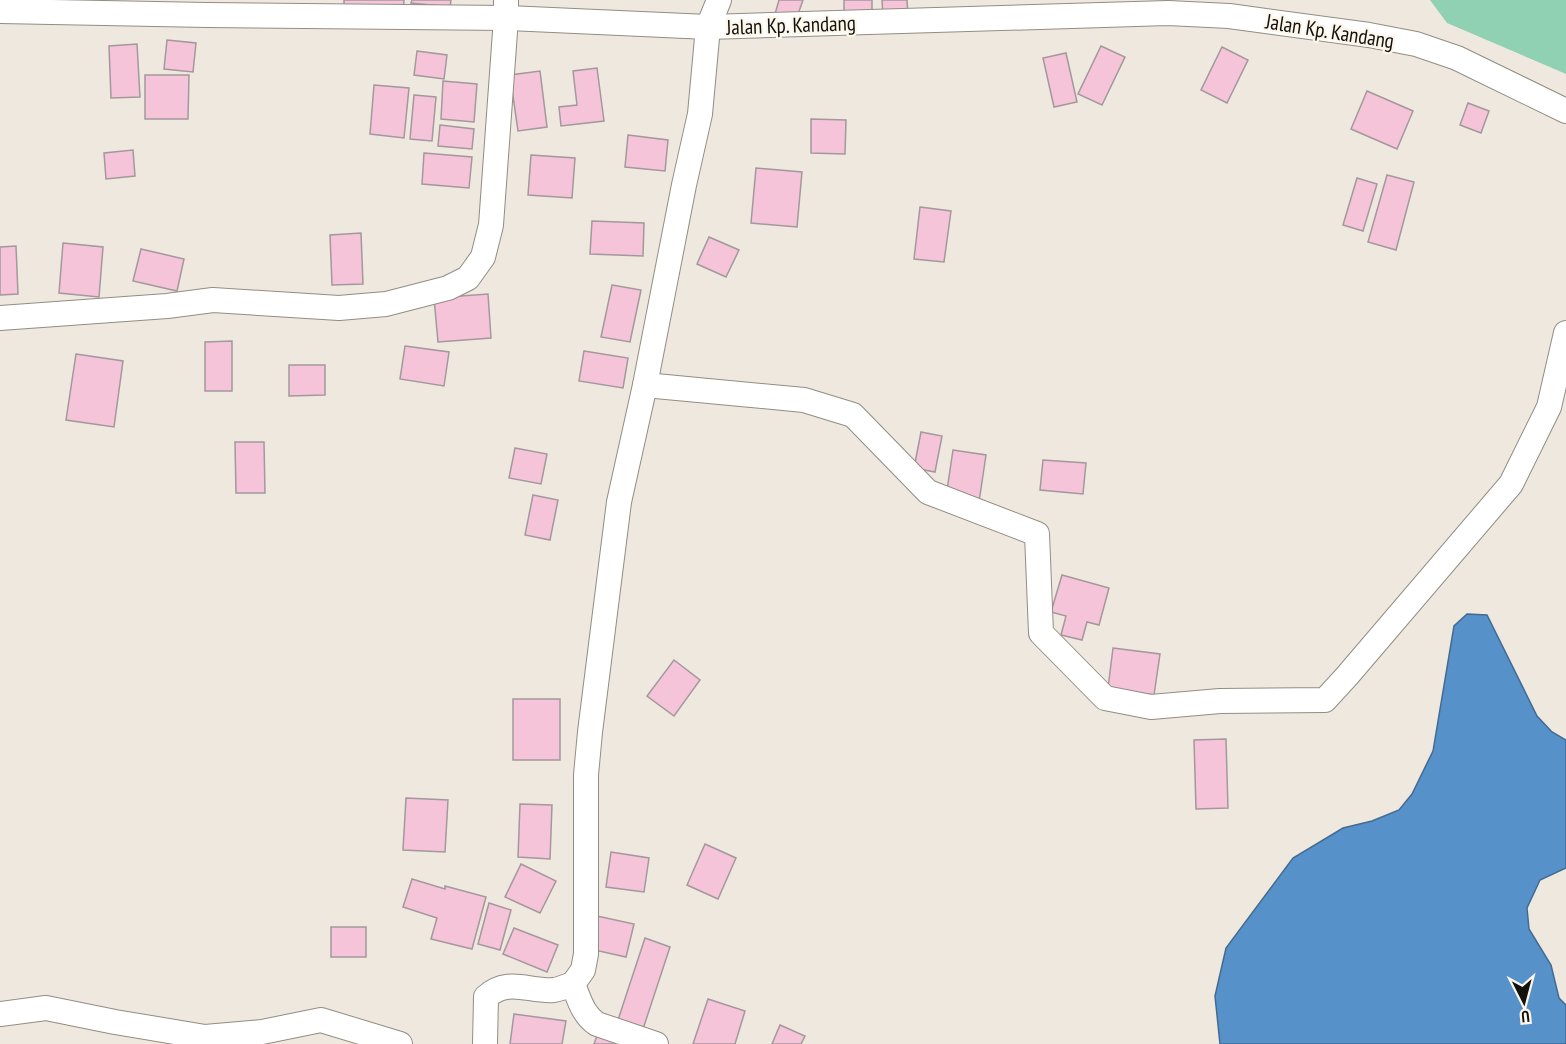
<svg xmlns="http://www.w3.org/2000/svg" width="1566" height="1044" viewBox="0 0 1566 1044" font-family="'PT Sans Narrow',sans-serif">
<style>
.green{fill:#91d1b3}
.water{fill:#5791ca;stroke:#436b92;stroke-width:1.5}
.building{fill:#f6c4d9;stroke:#a3989c;stroke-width:1.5}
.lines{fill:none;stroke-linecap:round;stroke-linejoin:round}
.minor-casing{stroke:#928d83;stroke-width:26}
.minor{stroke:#fff;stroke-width:24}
.labels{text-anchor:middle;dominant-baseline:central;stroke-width:4.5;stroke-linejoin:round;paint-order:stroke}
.street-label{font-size:21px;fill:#13110e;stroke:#fcf6eb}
</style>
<rect width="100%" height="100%" fill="#efe8de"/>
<!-- green -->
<path class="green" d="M1430,0H1566V74L1447,23Z"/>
<!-- water -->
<path class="water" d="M1467,614L1487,615L1537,716L1552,732L1566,740V868L1540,880L1527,908L1529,929L1551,965L1559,998L1566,1005V1044H1220L1215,996L1226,948L1293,858L1343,828L1372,821L1399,810L1412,794L1433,751L1454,626Z"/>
<!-- building -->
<g class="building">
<path d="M344,0H404L403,13L344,6Z"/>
<path d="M412,0H451L450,7L411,3Z"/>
<path d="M779,0H803L796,20L775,14Z"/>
<path d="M844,0H872V13L844,14Z"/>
<path d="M882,0H907L908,15L883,17Z"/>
<path d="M167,40L196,43L193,72L164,69Z"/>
<path d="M137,44L140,97L111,98L109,46Z"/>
<path d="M1101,46L1125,57L1102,105L1078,94Z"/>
<path d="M1222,47L1248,60L1227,103L1201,90Z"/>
<path d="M417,51L447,55L444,79L414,75Z"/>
<path d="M1066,53L1077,102L1054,107L1043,58Z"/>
<path d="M597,68L604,121L561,126L559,107L577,105L573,71Z"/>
<path d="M540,71L547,127L518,131L510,75Z"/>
<path d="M145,75H189L188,119H145Z"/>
<path d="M443,81L477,84L474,122L441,119Z"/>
<path d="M374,85L409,88L404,138L370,134Z"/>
<path d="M1367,91L1413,111L1397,149L1351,129Z"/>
<path d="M414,95L436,97L432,141L410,139Z"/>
<path d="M1468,103L1489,111L1481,133L1460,125Z"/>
<path d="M811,119L846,120L845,154L811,153Z"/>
<path d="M440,125L474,129L472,149L438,146Z"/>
<path d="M628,135L668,140L665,171L625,167Z"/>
<path d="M133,150L135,176L106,179L104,153Z"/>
<path d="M424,153L472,157L469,188L422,184Z"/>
<path d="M531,155L575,158L572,198L528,195Z"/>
<path d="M756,168L802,172L797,227L751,223Z"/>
<path d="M1387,175L1414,182L1396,250L1368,242Z"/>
<path d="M1357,178L1377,184L1363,231L1343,225Z"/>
<path d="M920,207L951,211L944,262L914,259Z"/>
<path d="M592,221L644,223L643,256L590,254Z"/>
<path d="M361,233L363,284L332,285L330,235Z"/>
<path d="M709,237L739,250L726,277L697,264Z"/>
<path d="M63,243L103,247L99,297L59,293Z"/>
<path d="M16,246L18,294L0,295V247Z"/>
<path d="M141,249L184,259L177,291L133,281Z"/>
<path d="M612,285L641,290L630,342L601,337Z"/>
<path d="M488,294L491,338L438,342L434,298Z"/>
<path d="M232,341V391H205V342Z"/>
<path d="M405,346L449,352L444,386L400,379Z"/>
<path d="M584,351L628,358L623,388L579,381Z"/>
<path d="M76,354L123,361L114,427L66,420Z"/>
<path d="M289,365H325V395L289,396Z"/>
<path d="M921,432L942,436L935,472L914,468Z"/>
<path d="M235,442H264L265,493H236Z"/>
<path d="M515,448L547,454L541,484L509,478Z"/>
<path d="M953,450L986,455L979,502L946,497Z"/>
<path d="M1043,460L1086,463L1083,494L1040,490Z"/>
<path d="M533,495L558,500L550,540L525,535Z"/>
<path d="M1062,575L1109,588L1099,625L1087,622L1082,640L1061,635L1066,616L1051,612Z"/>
<path d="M1113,648L1160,654L1154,695L1108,688Z"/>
<path d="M674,660L700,680L674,716L647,696Z"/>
<rect x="513" y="699" width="47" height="61"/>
<path d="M1226,739L1228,808L1196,809L1194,740Z"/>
<path d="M406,798L448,800L445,852L403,850Z"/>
<path d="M520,804L552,805L550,859L518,857Z"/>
<path d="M705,844L736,858L718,899L687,885Z"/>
<path d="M611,852L649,858L644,892L606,887Z"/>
<path d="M521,864L556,881L540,913L505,897Z"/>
<path d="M412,879L445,889V886L486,897L472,949L431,939L437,918L403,907Z"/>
<path d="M489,903L511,910L500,950L478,944Z"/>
<path d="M597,916L634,924L626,957L590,949Z"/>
<rect x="331" y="927" width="35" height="30"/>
<path d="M514,928L558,945L547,972L503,954Z"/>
<path d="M645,938L670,947L642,1032L617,1023Z"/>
<path d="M708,999L745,1011L735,1044H693Z"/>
<path d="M514,1014L566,1021L562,1044H510Z"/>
<path d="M780,1025L805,1036L801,1044H772Z"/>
<path d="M598,1033L623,1044H594Z"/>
</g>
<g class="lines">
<!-- minor casing -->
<g class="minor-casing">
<g id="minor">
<path d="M0,11L207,15L506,18L708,27L1168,13L1229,16L1369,35L1416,44L1457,58L1566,111"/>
<path d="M0,318L167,306L213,300L339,308L386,304L448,288L468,278L483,257L491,225L506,18V0"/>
<path d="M645,385L804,400L853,415L928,492L1037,534L1041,633L1105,698L1151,707L1220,701L1325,700L1347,676L1511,484L1549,407L1566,333"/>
<path d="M0,1014L46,1008L115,1022L205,1037L262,1032L321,1020L400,1044"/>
<path d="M485,1044L486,997C508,977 529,992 554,990C560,989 567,986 573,984"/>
<path d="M656,1044L597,1024C583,1015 579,999 573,984L583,970L586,954V775L590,732L619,502L645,385L684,185L700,114L708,27L719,0"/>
</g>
</g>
<!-- minor -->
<use href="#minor" class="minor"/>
</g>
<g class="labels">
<!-- street labels -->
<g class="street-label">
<text transform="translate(791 25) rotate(-2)">Jalan Kp. Kandang</text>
<text transform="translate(1330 31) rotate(9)">Jalan Kp. Kandang</text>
</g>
</g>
<!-- north arrow -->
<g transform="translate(1524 1002) rotate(174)" stroke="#fcf6eb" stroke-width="4.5" paint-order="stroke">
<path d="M0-4.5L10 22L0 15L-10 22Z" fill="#13110e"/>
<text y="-9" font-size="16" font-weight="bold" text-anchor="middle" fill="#13110e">U</text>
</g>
</svg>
